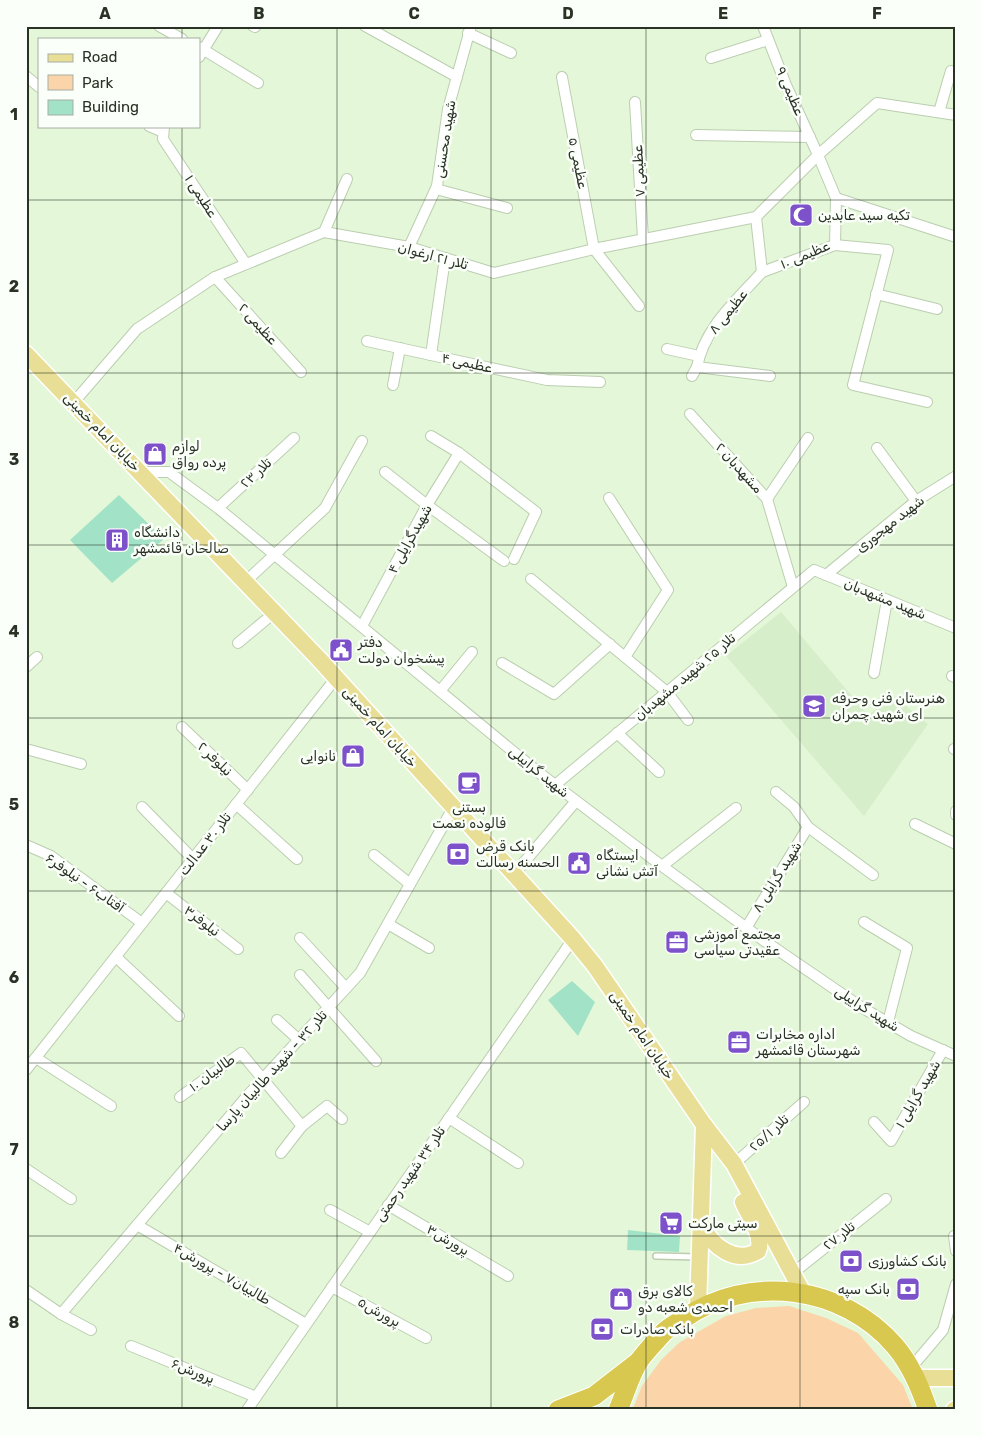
<svg xmlns="http://www.w3.org/2000/svg" width="982" height="1436" viewBox="0 0 982 1436" font-family="Rubik,Cairo,sans-serif">
<style>
.built{fill:#d6eec9}
.green{fill:#fbd4a9}
.building{fill:#a2e3c7}
.lines{fill:none;stroke-linecap:round;stroke-linejoin:round}
.lane-casing{stroke:#bbceb0;stroke-width:8}
.street-casing{stroke:#bbceb0;stroke-width:12}
.primary-casing{stroke:#fff;stroke-width:19}
.highway-casing{stroke:#fff;stroke-width:21}
.lane{stroke:#fff;stroke-width:5}
.street{stroke:#fff;stroke-width:10}
.primary{stroke:#e8de95;stroke-width:16}
.highway{stroke:#d9c84f;stroke-width:19}
.grid{fill:none;stroke:#2a3125;stroke-width:1;stroke-opacity:0.55}
.labels{text-anchor:middle;dominant-baseline:central;stroke-width:5;stroke-linejoin:round;paint-order:stroke}
.street-label{font-size:14px;fill:#2a3125;stroke:#fbfff9}
.poi-label{font-size:14px;fill:#2a3125;stroke:#fbfff9;text-anchor:start}
.neatline{fill:none;stroke:#2a3125;stroke-width:2}
.grid-label{font-size:16px;text-anchor:middle;font-weight:bold;fill:#2a3125}
</style>
<rect width="100%" height="100%" fill="#e4f7d8"/>
<!-- built -->
<path class="built" d="M781,612L868,715L894,696L928,724L864,816L726,656Z"/>
<!-- green -->
<path class="green" d="M789,1306L826,1318L858,1333L903,1385L913,1410H651L633,1408L642,1386L661,1360L680,1342L726,1316L756,1308Z"/>
<!-- building -->
<g class="building">
<path d="M119,495L164,539L112,583L70,540Z"/>
<path d="M572,981L595,1002L578,1036L548,1000Z"/>
<path d="M628,1230L680,1236L679,1252L627,1250Z"/>
</g>
<g class="lines">
<!-- lane casing -->
<g class="lane-casing">
<path id="lane" d="M656,1256L698,1257"/>
</g>
<!-- street casing -->
<g class="street-casing">
<g id="street">
<path d="M159,26L182,39"/>
<path d="M253,26L255,27"/>
<path d="M365,26L457,77"/>
<path d="M468,33L511,53"/>
<path d="M199,47L258,83"/>
<path d="M199,57L218,26"/>
<path d="M711,58L768,40"/>
<path d="M26,76L39,87"/>
<path d="M562,77L594,249L639,306"/>
<path d="M635,102L643,239"/>
<path d="M939,112L951,71"/>
<path d="M149,126L163,132"/>
<path d="M164,126L163,139L246,264"/>
<path d="M696,135L810,137"/>
<path d="M436,189L507,208"/>
<path d="M836,198L956,237"/>
<path d="M756,217L762,272C737,300 704,328 697,367L770,376"/>
<path d="M324,232L347,179"/>
<path d="M835,245L888,250L853,385L927,402"/>
<path d="M409,247L437,186L448,109L471,26"/>
<path d="M445,258L431,355L547,380L600,382"/>
<path d="M762,272L835,245L836,198L818,155L786,85L763,26"/>
<path d="M215,277L301,372"/>
<path d="M876,294L937,309"/>
<path d="M367,341L431,355"/>
<path d="M667,349L699,356"/>
<path d="M692,376L697,367"/>
<path d="M393,385L400,348"/>
<path d="M74,402L137,329L215,277L324,232L409,247L494,273L594,249L756,217L818,155L877,103L956,115"/>
<path d="M690,414L767,499L793,587"/>
<path d="M431,436L459,453L536,512L514,559"/>
<path d="M877,448L916,501"/>
<path d="M140,472H169L218,508L538,772L662,866L763,940L861,1007L911,1036L956,1056"/>
<path d="M385,472L427,505L504,561"/>
<path d="M609,498L668,590L625,657"/>
<path d="M767,499L808,438"/>
<path d="M218,508L294,438"/>
<path d="M826,575L916,501L956,476"/>
<path d="M531,579L667,692L688,720"/>
<path d="M245,582L325,508L362,441"/>
<path d="M362,626L427,505L459,453"/>
<path d="M238,643L274,613"/>
<path d="M502,663L554,694L610,644"/>
<path d="M26,667L37,657"/>
<path d="M874,673L887,600"/>
<path d="M952,676L956,678"/>
<path d="M440,691L472,652"/>
<path d="M182,727L248,790"/>
<path d="M617,733L659,772"/>
<path d="M26,749L81,764"/>
<path d="M954,749L956,750"/>
<path d="M555,785L814,570L956,628"/>
<path d="M776,792L794,807L808,827L873,875"/>
<path d="M236,804L297,859"/>
<path d="M142,807L193,859"/>
<path d="M956,811V815"/>
<path d="M915,824L956,844"/>
<path d="M26,845L51,856L142,923"/>
<path d="M374,855L410,884"/>
<path d="M662,866L736,808"/>
<path d="M515,873L576,801"/>
<path d="M166,893L238,949"/>
<path d="M864,922L907,948L888,1022"/>
<path d="M388,924L429,948"/>
<path d="M746,928L808,827"/>
<path d="M300,938L346,988"/>
<path d="M116,957L179,1016"/>
<path d="M300,975L376,1061"/>
<path d="M277,1020L299,1040"/>
<path d="M36,1058L111,1106"/>
<path d="M26,1070L336,678"/>
<path d="M180,1097L241,1053L302,1126L281,1153"/>
<path d="M449,1118L518,1163"/>
<path d="M874,1122L891,1141L943,1050"/>
<path d="M302,1126L327,1106L342,1119"/>
<path d="M734,1164L804,1102"/>
<path d="M26,1169L71,1199"/>
<path d="M388,1205L508,1276"/>
<path d="M330,1210L370,1232"/>
<path d="M137,1225L306,1324"/>
<path d="M954,1236L956,1251"/>
<path d="M793,1273L886,1199"/>
<path d="M332,1287L426,1338"/>
<path d="M26,1290L61,1314L91,1330"/>
<path d="M61,1314L248,1095L360,973L453,808"/>
<path d="M131,1346L256,1397"/>
<path d="M910,1369L943,1330L956,1284"/>
<path d="M247,1410L573,939"/>
</g>
</g>
<!-- primary casing -->
<g class="primary-casing">
<g id="primary">
<path d="M26,354L319,659L573,939L595,966L704,1125L734,1164L803,1293"/>
<path d="M702,1227C713,1246 735,1265 758,1251C764,1236 749,1216 743,1202"/>
<path d="M698,1308L704,1125"/>
<path d="M917,1378H956"/>
<path d="M954,1410L956,1409"/>
</g>
</g>
<!-- highway casing -->
<g class="highway-casing">
<g id="highway">
<path d="M558,1410L594,1396L638,1362"/>
<path d="M618,1410C625,1394 630,1375 639,1361C646,1351 656,1341 664,1332C669,1327 677,1323 683,1319C748,1273 843,1285 895,1346C911,1365 920,1387 928,1410"/>
</g>
</g>
<!-- lane -->
<use href="#lane" class="lane"/>
<!-- street -->
<use href="#street" class="street"/>
<!-- primary -->
<use href="#primary" class="primary"/>
<!-- highway -->
<use href="#highway" class="highway"/>
</g>
<!-- grid -->
<path class="grid" d="M182,26V39M337,26V1410M491,26V1410M646,26V1410M800,26V1410M182,126V1410M26,200H956M26,373H956M26,545H956M26,718H956M26,891H956M26,1063H956M26,1236H956"/>
<!-- icons -->
<defs>
<g id="mosque-square" transform="scale(1.25)"><rect x="-9" y="-9" width="18" height="18" rx="4" fill="#7c51ca" stroke="#fbfff9"/><path d="M3.5-4.9A6 6 0 1 0 3.5 4.9A5 5 0 1 1 3.5-4.9Z" fill="#fff"/></g>
<g id="shop-square" transform="scale(1.25)"><rect x="-9" y="-9" width="18" height="18" rx="4" fill="#7c51ca" stroke="#fbfff9"/><path d="M-5-2.5h2.3a2.7 3.5 0 0 1 5.4 0H5L5.5 6h-11ZM-1.5-2.5h3a1.5 2.3 0 0 0-3 0Z" fill="#fff"/></g>
<g id="building-square" transform="scale(1.25)"><rect x="-9" y="-9" width="18" height="18" rx="4" fill="#7c51ca" stroke="#fbfff9"/><path d="M-4-6H4V6H1V3H-1V6H-4ZM-2.5-4.3h1.7v1.8h-1.7ZM.8-4.3h1.7v1.8H.8ZM-2.5-1h1.7V.8h-1.7ZM.8-1h1.7V.8H.8Z" fill="#fff"/></g>
<g id="civic-square" transform="scale(1.25)"><rect x="-9" y="-9" width="18" height="18" rx="4" fill="#7c51ca" stroke="#fbfff9"/><path d="M-.6-6.5H3V-4.5H.6V-3L4-1V1h2V6H-6V1h2V-1L-.6-3ZM-1.2 2.5V6h2.4V2.5Z" fill="#fff"/></g>
<g id="school-square" transform="scale(1.25)"><rect x="-9" y="-9" width="18" height="18" rx="4" fill="#7c51ca" stroke="#fbfff9"/><path d="M0-5L7-2L0 1L-7-2ZM-4 1L0 2.5L4 1V4Q0 6-4 4Z" fill="#fff"/></g>
<g id="cafe-square" transform="scale(1.25)"><rect x="-9" y="-9" width="18" height="18" rx="4" fill="#7c51ca" stroke="#fbfff9"/><path d="M-5.5-4.5H6V0H3Q3 3.5 0 3.5H-2.5Q-5.5 3.5-5.5 0ZM3-3.2v2h1.7v-2ZM-6 4.5H4V6H-6Z" fill="#fff"/></g>
<g id="bank-square" transform="scale(1.25)"><rect x="-9" y="-9" width="18" height="18" rx="4" fill="#7c51ca" stroke="#fbfff9"/><path d="M-6-4H6V4H-6ZM0-2.3a2.3 2.3 0 1 0 0 4.6a2.3 2.3 0 1 0 0-4.6Z" fill="#fff"/></g>
<g id="office-square" transform="scale(1.25)"><rect x="-9" y="-9" width="18" height="18" rx="4" fill="#7c51ca" stroke="#fbfff9"/><path d="M-6-3h4V-5.5h4V-3h4V5H-6ZM-1-4.5V-3h2v-1.5ZM-6 0V1H6V0Z" fill="#fff"/></g>
<g id="supermarket-square" transform="scale(1.25)"><rect x="-9" y="-9" width="18" height="18" rx="4" fill="#7c51ca" stroke="#fbfff9"/><path d="M-6-5.5h2.5l.6 2H6L4.5 2H-2.5L-4.4-4H-6ZM-1.5 3.2a1.3 1.3 0 1 0 .1 0ZM3 3.2a1.3 1.3 0 1 0 .1 0Z" fill="#fff"/></g>
</defs>
<g fill-rule="evenodd">
<use href="#mosque-square" x="801" y="215"/>
<use href="#shop-square" x="155" y="454"/>
<use href="#building-square" x="117" y="540"/>
<use href="#civic-square" x="341" y="650"/>
<use href="#school-square" x="814" y="706"/>
<use href="#shop-square" x="353" y="756"/>
<use href="#cafe-square" x="469" y="783"/>
<use href="#bank-square" x="458" y="854"/>
<use href="#civic-square" x="579" y="863"/>
<use href="#office-square" x="677" y="942"/>
<use href="#office-square" x="739" y="1042"/>
<use href="#supermarket-square" x="671" y="1223"/>
<use href="#bank-square" x="851" y="1261"/>
<use href="#bank-square" x="908" y="1289"/>
<use href="#shop-square" x="621" y="1299"/>
<use href="#bank-square" x="602" y="1329"/>
</g>
<g class="labels">
<!-- street labels -->
<g class="street-label">
<text transform="translate(790 91) rotate(67)">عظیمی ۹</text>
<text transform="translate(445 139) rotate(-81)">شهید محسنی</text>
<text transform="translate(578 163) rotate(79)">عظیمی ۵</text>
<text transform="translate(639 171) rotate(-93)">عظیمی ۷</text>
<text transform="translate(201 196) rotate(57)">عظیمی ۱</text>
<text transform="translate(805 255) rotate(-23)">عظیمی ۱۰</text>
<text transform="translate(433 256) rotate(15)">تلار ۲۱ ارغوان</text>
<text transform="translate(728 312) rotate(-51)">عظیمی ۸</text>
<text transform="translate(258 324) rotate(48)">عظیمی ۲</text>
<text transform="translate(467 363) rotate(12)">عظیمی ۴</text>
<text transform="translate(102 432) rotate(46)">خیابان امام خمینی</text>
<text transform="translate(739 468) rotate(48)">مشهدبان ۲</text>
<text transform="translate(256 473) rotate(-42)">تلار ۲۳</text>
<text transform="translate(890 524) rotate(-38)">شهید مهجوری</text>
<text transform="translate(410 539) rotate(-61)">شهیدگرایلی ۴</text>
<text transform="translate(885 599) rotate(22)">شهید مشهدبان</text>
<text transform="translate(685 677) rotate(-40)">تلار ۲۵ شهید مشهدبان</text>
<text transform="translate(380 727) rotate(48)">خیابان امام خمینی</text>
<text transform="translate(215 759) rotate(44)">نیلوفر ۲</text>
<text transform="translate(539 772) rotate(39)">شهید گراییلی</text>
<text transform="translate(205 844) rotate(-52)">تلار ۳۰ عدالت</text>
<text transform="translate(777 877) rotate(-58)">شهید گرایلی ۸</text>
<text transform="translate(85 883) rotate(35)">آفتاب۶ - نیلوفر۶</text>
<text transform="translate(202 921) rotate(38)">نیلوفر۳</text>
<text transform="translate(867 1009) rotate(32)">شهید گراییلی</text>
<text transform="translate(642 1035) rotate(56)">خیابان امام خمینی</text>
<text transform="translate(272 1071) rotate(-48)">تلار ۳۲ - شهید طالبیان پارسا</text>
<text transform="translate(212 1073) rotate(-36)">طالبیان ۱۰</text>
<text transform="translate(918 1094) rotate(-60)">شهید گرایلی ۱</text>
<text transform="translate(769 1133) rotate(-42)">تلار ۲۵/۱</text>
<text transform="translate(410 1174) rotate(-55)">تلار ۳۴ شهید رحمتی</text>
<text transform="translate(839 1236) rotate(-38)">تلار ۲۷</text>
<text transform="translate(448 1240) rotate(31)">پرورش۳</text>
<text transform="translate(222 1274) rotate(30)">طالبیان۷ - پرورش۴</text>
<text transform="translate(379 1312) rotate(29)">پرورش۵</text>
<text transform="translate(193 1371) rotate(22)">پرورش۶</text>
</g>
<!-- poi labels -->
<g class="poi-label">
<text x="818" y="215">تکیه سید عابدین</text>
<text x="172" y="446">لوازم<tspan x="172" dy="16">پرده رواق</tspan></text>
<text x="134" y="532">دانشگاه<tspan x="134" dy="16">صالحان قائمشهر</tspan></text>
<text x="358" y="642">دفتر<tspan x="358" dy="16">پیشخوان دولت</tspan></text>
<text x="832" y="698">هنرستان فنی وحرفه<tspan x="832" dy="16">ای شهید چمران</tspan></text>
<text x="336" y="756" text-anchor="end">نانوایی</text>
<text x="469" y="807" text-anchor="middle">بستنی<tspan x="469" dy="16">فالوده نعمت</tspan></text>
<text x="476" y="846">بانک قرض<tspan x="476" dy="16">الحسنه رسالت</tspan></text>
<text x="596" y="855">ایستگاه<tspan x="596" dy="16">آتش نشانی</tspan></text>
<text x="694" y="934">مجتمع آموزشی<tspan x="694" dy="16">عقیدتی سیاسی</tspan></text>
<text x="756" y="1034">اداره مخابرات<tspan x="756" dy="16">شهرستان قائمشهر</tspan></text>
<text x="688" y="1223">سیتی مارکت</text>
<text x="868" y="1261">بانک کشاورزی</text>
<text x="890" y="1289" text-anchor="end">بانک سپه</text>
<text x="638" y="1291">کالای برق<tspan x="638" dy="16">احمدی شعبه دو</tspan></text>
<text x="620" y="1329">بانک صادرات</text>
</g>
</g>
<!-- border -->
<rect width="982" height="1436" fill="none" stroke="#fbfff9" stroke-width="55"/>
<!-- legend -->
<rect x="38" y="38" width="162" height="90" fill="#fbfff9" stroke="#a7ada4"/>
<rect x="48" y="54" width="25" height="8" fill="#e8de95" stroke="#a7ada4"/>
<text x="82" y="62" font-size="15" fill="#2a3125">Road</text>
<rect x="48" y="75" width="25" height="15" fill="#fbd4a9" stroke="#a7ada4"/>
<text x="82" y="88" font-size="15" fill="#2a3125">Park</text>
<rect x="48" y="100" width="25" height="15" fill="#a2e3c7" stroke="#a7ada4"/>
<text x="82" y="112" font-size="15" fill="#2a3125">Building</text>
<rect x="28" y="28" width="926" height="1380" class="neatline"/>
<g class="grid-label">
<text x="105" y="19">A</text>
<text x="259" y="19">B</text>
<text x="414" y="19">C</text>
<text x="568" y="19">D</text>
<text x="723" y="19">E</text>
<text x="877" y="19">F</text>
<text x="14" y="120">1</text>
<text x="14" y="292">2</text>
<text x="14" y="465">3</text>
<text x="14" y="637">4</text>
<text x="14" y="810">5</text>
<text x="14" y="983">6</text>
<text x="14" y="1155">7</text>
<text x="14" y="1328">8</text>
</g>
</svg>
